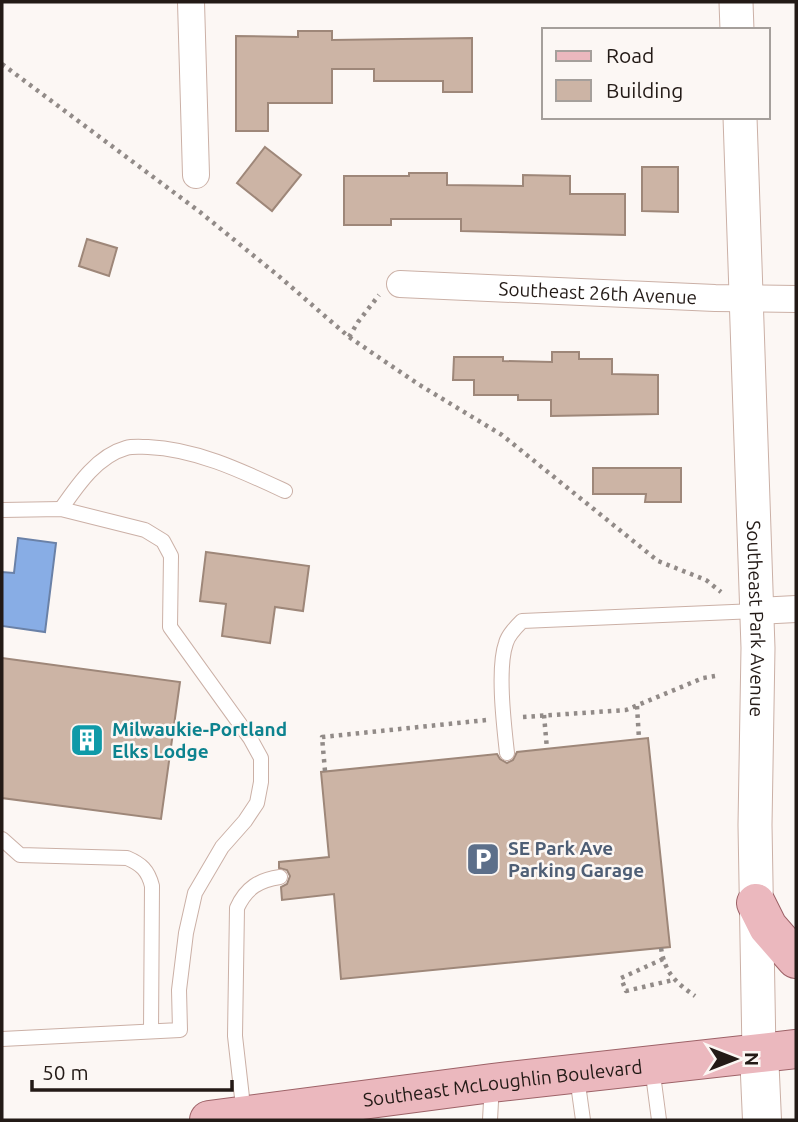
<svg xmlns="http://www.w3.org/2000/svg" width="798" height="1122" viewBox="0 0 798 1122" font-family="Ubuntu,sans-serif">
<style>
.water{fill:#88ade5;stroke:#6a81a7;stroke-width:2}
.building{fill:#ccb4a5;stroke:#9e8779;stroke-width:2}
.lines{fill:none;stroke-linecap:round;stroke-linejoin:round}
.service-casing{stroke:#cbb0a6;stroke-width:16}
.minor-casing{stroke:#cbb0a6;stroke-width:28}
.tertiary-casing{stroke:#cbb0a6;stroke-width:35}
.secondary-casing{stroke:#cbb0a6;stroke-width:40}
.primary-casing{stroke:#9d6267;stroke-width:40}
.path{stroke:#928b88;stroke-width:4.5;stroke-dasharray:3.5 5;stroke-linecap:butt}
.service{stroke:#fff;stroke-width:14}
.minor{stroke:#fff;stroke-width:26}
.tertiary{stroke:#fff;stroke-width:33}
.secondary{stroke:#fff;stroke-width:38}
.primary{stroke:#ebb8be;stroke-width:38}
.labels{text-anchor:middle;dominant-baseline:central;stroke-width:5;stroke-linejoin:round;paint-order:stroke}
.street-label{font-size:19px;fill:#231a16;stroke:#fcf7f4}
.culture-label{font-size:19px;font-weight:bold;fill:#0d838f;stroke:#fcf7f4;text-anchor:start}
.service-label{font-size:19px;font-weight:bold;fill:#4e5e75;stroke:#fcf7f4;text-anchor:start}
</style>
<rect width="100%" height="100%" fill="#fcf7f4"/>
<!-- water -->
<path class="water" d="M18,538L56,543L45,632L2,626V572L14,573Z"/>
<!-- building -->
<g class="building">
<path d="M298,31H332V40L472,38V92H443V81H374V69H332V103H268V131H236V36L298,37Z"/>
<path d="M265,147L301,175L272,211L237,183Z"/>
<path d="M642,167H678V212L642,211Z"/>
<path d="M409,173H447V185L523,186V175L570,176V194H625V235L461,231V219H391V225H344V176H409Z"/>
<path d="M87,239L117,248L109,276L79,266Z"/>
<path d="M552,352H579V359H612V374L658,375V414L551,416V400H518V395H474V380H453L454,357H503V361L552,362Z"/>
<path d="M593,468H681V502H645L646,494H593Z"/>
<path d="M206,552L309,566L303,611L275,607L270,643L222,636L226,604L200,601Z"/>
<path d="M2,658L180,682L161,819L2,798Z"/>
<path d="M648,738L670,947L341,979L334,894L282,900L281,887L287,884L290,876L287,870L279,868V862L329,857L321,772L497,754L500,759L507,763L513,760L517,752Z"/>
</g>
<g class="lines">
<!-- service casing -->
<g class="service-casing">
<g id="service">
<path d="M61,509C77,486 97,456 126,448C133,446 141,447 148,447C196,449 242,471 285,491"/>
<path d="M2,510L61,509L145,530L163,541L171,556L170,627L250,738L261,758V782L257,803L245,821L222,847L195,893L186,933L179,990L180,1030L2,1039"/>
<path d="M507,753C504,726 497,668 506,643C508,635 516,627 522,621L756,611"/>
<path d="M2,839L20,855L127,858C141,864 148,870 152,886L151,1031"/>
<path d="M652,1067L659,1120"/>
<path d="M577,1077L583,1120"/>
<path d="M244,1115L235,1036L237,908C246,888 259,880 280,877"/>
<path d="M490,1120L492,1083"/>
</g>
</g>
<!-- minor casing -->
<g class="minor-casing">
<g id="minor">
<path d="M191,2L196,175"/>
<path id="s1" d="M400,284L715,298L796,299"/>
<path d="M756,611L796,609"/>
</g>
</g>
<!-- tertiary casing -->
<g class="tertiary-casing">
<g id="tertiary">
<path d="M736,2L737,30"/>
<path id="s2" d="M740,117L758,648L755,825L759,1053"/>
</g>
</g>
<!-- secondary casing -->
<g class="secondary-casing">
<path id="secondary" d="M759,1053L762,1120"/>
</g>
<!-- primary casing -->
<g class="primary-casing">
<g id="primary">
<path d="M756,903L768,927L796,959"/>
<path id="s3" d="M209,1120L492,1083L796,1049"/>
</g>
</g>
<!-- path -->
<g class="path">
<path d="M2,64L200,212L281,278L349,337L418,384L502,435L658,561L706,580L721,592"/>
<path d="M349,337L358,322L379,295"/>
<path d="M637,706L639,739"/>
<path d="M544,715L547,749"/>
<path d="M523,717L626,710L703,678L715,676"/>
<path d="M325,771L322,737L487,720"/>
<path d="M661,948C665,973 675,982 695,996"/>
<path d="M663,959L621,978L626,991L673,980"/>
</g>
<!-- service -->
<use href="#service" class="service"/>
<!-- minor -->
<use href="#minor" class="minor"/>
<!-- tertiary -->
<use href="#tertiary" class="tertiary"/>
<!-- secondary -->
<use href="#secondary" class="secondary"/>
<!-- primary -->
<use href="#primary" class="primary"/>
</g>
<!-- icons -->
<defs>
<g id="building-square" transform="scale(1.75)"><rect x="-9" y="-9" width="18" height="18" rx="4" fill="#0f9aa8" stroke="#fcf7f4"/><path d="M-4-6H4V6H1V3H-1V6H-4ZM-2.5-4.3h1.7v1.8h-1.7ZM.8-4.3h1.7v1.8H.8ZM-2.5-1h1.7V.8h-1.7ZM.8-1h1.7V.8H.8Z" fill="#fff"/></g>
<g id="parking-square" transform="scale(1.75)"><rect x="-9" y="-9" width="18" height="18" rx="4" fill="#5c6f8a" stroke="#fcf7f4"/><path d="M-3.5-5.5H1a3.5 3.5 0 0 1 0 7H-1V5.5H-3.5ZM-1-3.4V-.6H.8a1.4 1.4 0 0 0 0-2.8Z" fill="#fff"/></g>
</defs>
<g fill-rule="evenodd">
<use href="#building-square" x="87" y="740"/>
<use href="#parking-square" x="483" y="859"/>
</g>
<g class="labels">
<!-- street labels -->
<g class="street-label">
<text stroke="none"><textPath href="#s1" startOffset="198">Southeast 26th Avenue</textPath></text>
<text stroke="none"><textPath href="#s2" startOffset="502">Southeast Park Avenue</textPath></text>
<text stroke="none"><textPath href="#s3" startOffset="296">Southeast McLoughlin Boulevard</textPath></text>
</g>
<!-- culture labels -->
<g class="culture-label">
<text x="112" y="729">Milwaukie-Portland<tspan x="112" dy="22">Elks Lodge</tspan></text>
</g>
<!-- service labels -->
<g class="service-label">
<text x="508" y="848">SE Park Ave<tspan x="508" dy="22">Parking Garage</tspan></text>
</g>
</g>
<!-- border -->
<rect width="798" height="1122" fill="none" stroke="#231a16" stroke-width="7"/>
<!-- legend -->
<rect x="542" y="28" width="228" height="91" fill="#fcf7f4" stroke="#a59f9b" stroke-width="2"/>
<rect x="556" y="51" width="35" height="10" fill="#ebb8be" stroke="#a59f9b" stroke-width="2"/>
<text x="606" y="63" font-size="21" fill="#231a16">Road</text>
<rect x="556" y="80" width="35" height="21" fill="#ccb4a5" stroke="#a59f9b" stroke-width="2"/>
<text x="606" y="98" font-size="21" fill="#231a16">Building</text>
<!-- north arrow -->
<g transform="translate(735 1059) rotate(90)" stroke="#fcf7f4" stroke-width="5" paint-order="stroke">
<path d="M0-5L12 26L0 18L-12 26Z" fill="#231a16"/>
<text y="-10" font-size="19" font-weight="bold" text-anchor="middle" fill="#231a16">N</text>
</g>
<!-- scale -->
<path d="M32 1080v10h200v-10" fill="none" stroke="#231a16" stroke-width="3.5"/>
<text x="42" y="1080" font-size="21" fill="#231a16" stroke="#fcf7f4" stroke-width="5" paint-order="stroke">50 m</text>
</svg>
